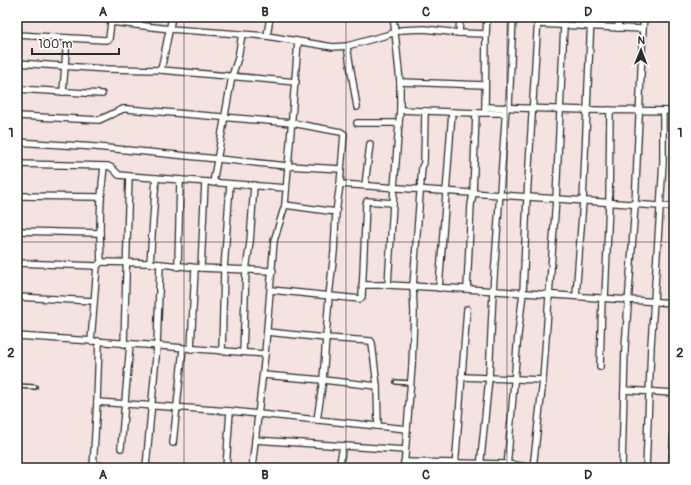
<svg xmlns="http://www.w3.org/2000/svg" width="691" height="485" viewBox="0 0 691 485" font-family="Pangolin,sans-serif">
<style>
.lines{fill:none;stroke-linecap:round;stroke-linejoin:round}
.lane-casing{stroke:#2b2b2b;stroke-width:6}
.street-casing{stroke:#2b2b2b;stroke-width:8}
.lane{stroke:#fff;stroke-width:3}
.street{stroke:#fff;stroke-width:5.5}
.grid{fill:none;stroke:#2b2b2b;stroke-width:1;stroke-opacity:0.55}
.neatline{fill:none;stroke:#2b2b2b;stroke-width:1.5}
.grid-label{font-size:13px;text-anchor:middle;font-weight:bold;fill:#2b2b2b}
</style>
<rect width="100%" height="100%" fill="#f4e3e0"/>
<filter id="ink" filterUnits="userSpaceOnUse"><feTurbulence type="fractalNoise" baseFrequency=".025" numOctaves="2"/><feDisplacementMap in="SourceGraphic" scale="8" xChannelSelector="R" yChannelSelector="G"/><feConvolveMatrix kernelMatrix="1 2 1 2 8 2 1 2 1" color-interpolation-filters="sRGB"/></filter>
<g filter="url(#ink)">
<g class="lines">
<!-- lane casing -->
<g class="lane-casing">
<g id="lane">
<path d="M396,382L411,383"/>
<path d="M17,386L35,387"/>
</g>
</g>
<!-- street casing -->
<g class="street-casing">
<g id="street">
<path d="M107,17L111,22L170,29L267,36L333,47L347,46L387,35L401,30L424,29L459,33L486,34"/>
<path d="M538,24L643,29L644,17"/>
<path d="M618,28L619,17"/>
<path d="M459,33L460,17"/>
<path d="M17,35L105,40L109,39L111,22"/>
<path d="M267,36L270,17"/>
<path d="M347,46L357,107"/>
<path d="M17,63L107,69L161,70L296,82"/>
<path d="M161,70L172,17"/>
<path d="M400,82L485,85"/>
<path d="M17,89L102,94"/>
<path d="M63,92L67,38"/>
<path d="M485,107L587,110L674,111"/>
<path d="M509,107L513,17"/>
<path d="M485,109L486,34L487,17"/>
<path d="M400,110L476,113H505"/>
<path d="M17,116L99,120L123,109H127L292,123L341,132L344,134L340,184L336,212L334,252L329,296L323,380L317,420"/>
<path d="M357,123H399"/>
<path d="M17,142L96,147L288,166L341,169"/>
<path d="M17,164L108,166L112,168L119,175L129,176L286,188"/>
<path d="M213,183L232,76L238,58L242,34"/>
<path d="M340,184L674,207"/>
<path d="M365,185L370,144"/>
<path d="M17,196L101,197"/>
<path d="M285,205L336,212"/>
<path d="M17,231L100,233"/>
<path d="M101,262L150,263L201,268L273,271"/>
<path d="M17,263L97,266"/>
<path d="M150,263L156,178"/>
<path d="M178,267L180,180"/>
<path d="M201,268L205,182"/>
<path d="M362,285H388L467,289L674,303"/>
<path d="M388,285L394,188L400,110V82L395,32L393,17"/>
<path d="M439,288L452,112"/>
<path d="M467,289L471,205L473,194L476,113"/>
<path d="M271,290L360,299L362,297L366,204L367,201L393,203"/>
<path d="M576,296L583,201L591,17"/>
<path d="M17,297L94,301"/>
<path d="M605,298L609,203L610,110"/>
<path d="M267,332L326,338L371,341L372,343L377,386"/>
<path d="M17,336C100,341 182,348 265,354"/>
<path d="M91,341L97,266L101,262C99,230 100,199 104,167"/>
<path d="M124,344L129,176"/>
<path d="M191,349L195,268"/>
<path d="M222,351L224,270L230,184"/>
<path d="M243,352L246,270L250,242L254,185"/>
<path d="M600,367L602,298"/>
<path d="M263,375L323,380L377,386L378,426"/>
<path d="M461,377L543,380"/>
<path d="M624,390L674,393"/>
<path d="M97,402L230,411L407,429"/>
<path d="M255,440L405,450"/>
<path d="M173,443L183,349"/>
<path d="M121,448L130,344"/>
<path d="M404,462L507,464L535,468"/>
<path d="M93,465L116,467L156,468"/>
<path d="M146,467L157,346L160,264"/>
<path d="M252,467L276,468"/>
<path d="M93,468L97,402L99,341"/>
<path d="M226,468L230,411"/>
<path d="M252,468L265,354L274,241L285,205L298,42"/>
<path d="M339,468L343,446"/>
<path d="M404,468L412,366L414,313L413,286L422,167L424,163L425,111"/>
<path d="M455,468L467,309"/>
<path d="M480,468L489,378L493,291L506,107"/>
<path d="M507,468L518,335L523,293L527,198L538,17"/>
<path d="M533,468L543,380L556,199L564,25"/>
<path d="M622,468L625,348L635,205L643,29"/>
<path d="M646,468L651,346L663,163V111"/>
<path d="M672,468L674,431"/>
</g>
</g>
<!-- lane -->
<use href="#lane" class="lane"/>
<!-- street -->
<use href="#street" class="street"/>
</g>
</g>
<!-- grid -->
<path class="grid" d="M184,17V468M346,17V468M507,17V468M17,242H674"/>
<!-- margin -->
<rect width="691" height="485" fill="none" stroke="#fff" stroke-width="44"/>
<!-- north arrow -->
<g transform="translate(641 50) rotate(1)" stroke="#ffffff" stroke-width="3" paint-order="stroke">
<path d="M0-3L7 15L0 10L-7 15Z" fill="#2b2b2b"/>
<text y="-6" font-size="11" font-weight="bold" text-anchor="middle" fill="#2b2b2b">N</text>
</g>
<!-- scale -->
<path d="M32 48v6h87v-6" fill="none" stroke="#2b2b2b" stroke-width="2"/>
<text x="38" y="48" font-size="12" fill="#2b2b2b" stroke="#ffffff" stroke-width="3" paint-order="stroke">100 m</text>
<rect x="22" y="22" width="647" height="441" class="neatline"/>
<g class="grid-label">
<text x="103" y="16">A</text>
<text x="265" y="16">B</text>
<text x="426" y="16">C</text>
<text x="588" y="16">D</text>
<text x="11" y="137">1</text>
<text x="680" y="137">1</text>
<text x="11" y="357">2</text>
<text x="680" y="357">2</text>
<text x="103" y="479">A</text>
<text x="265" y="479">B</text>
<text x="426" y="479">C</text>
<text x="588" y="479">D</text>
</g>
</svg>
